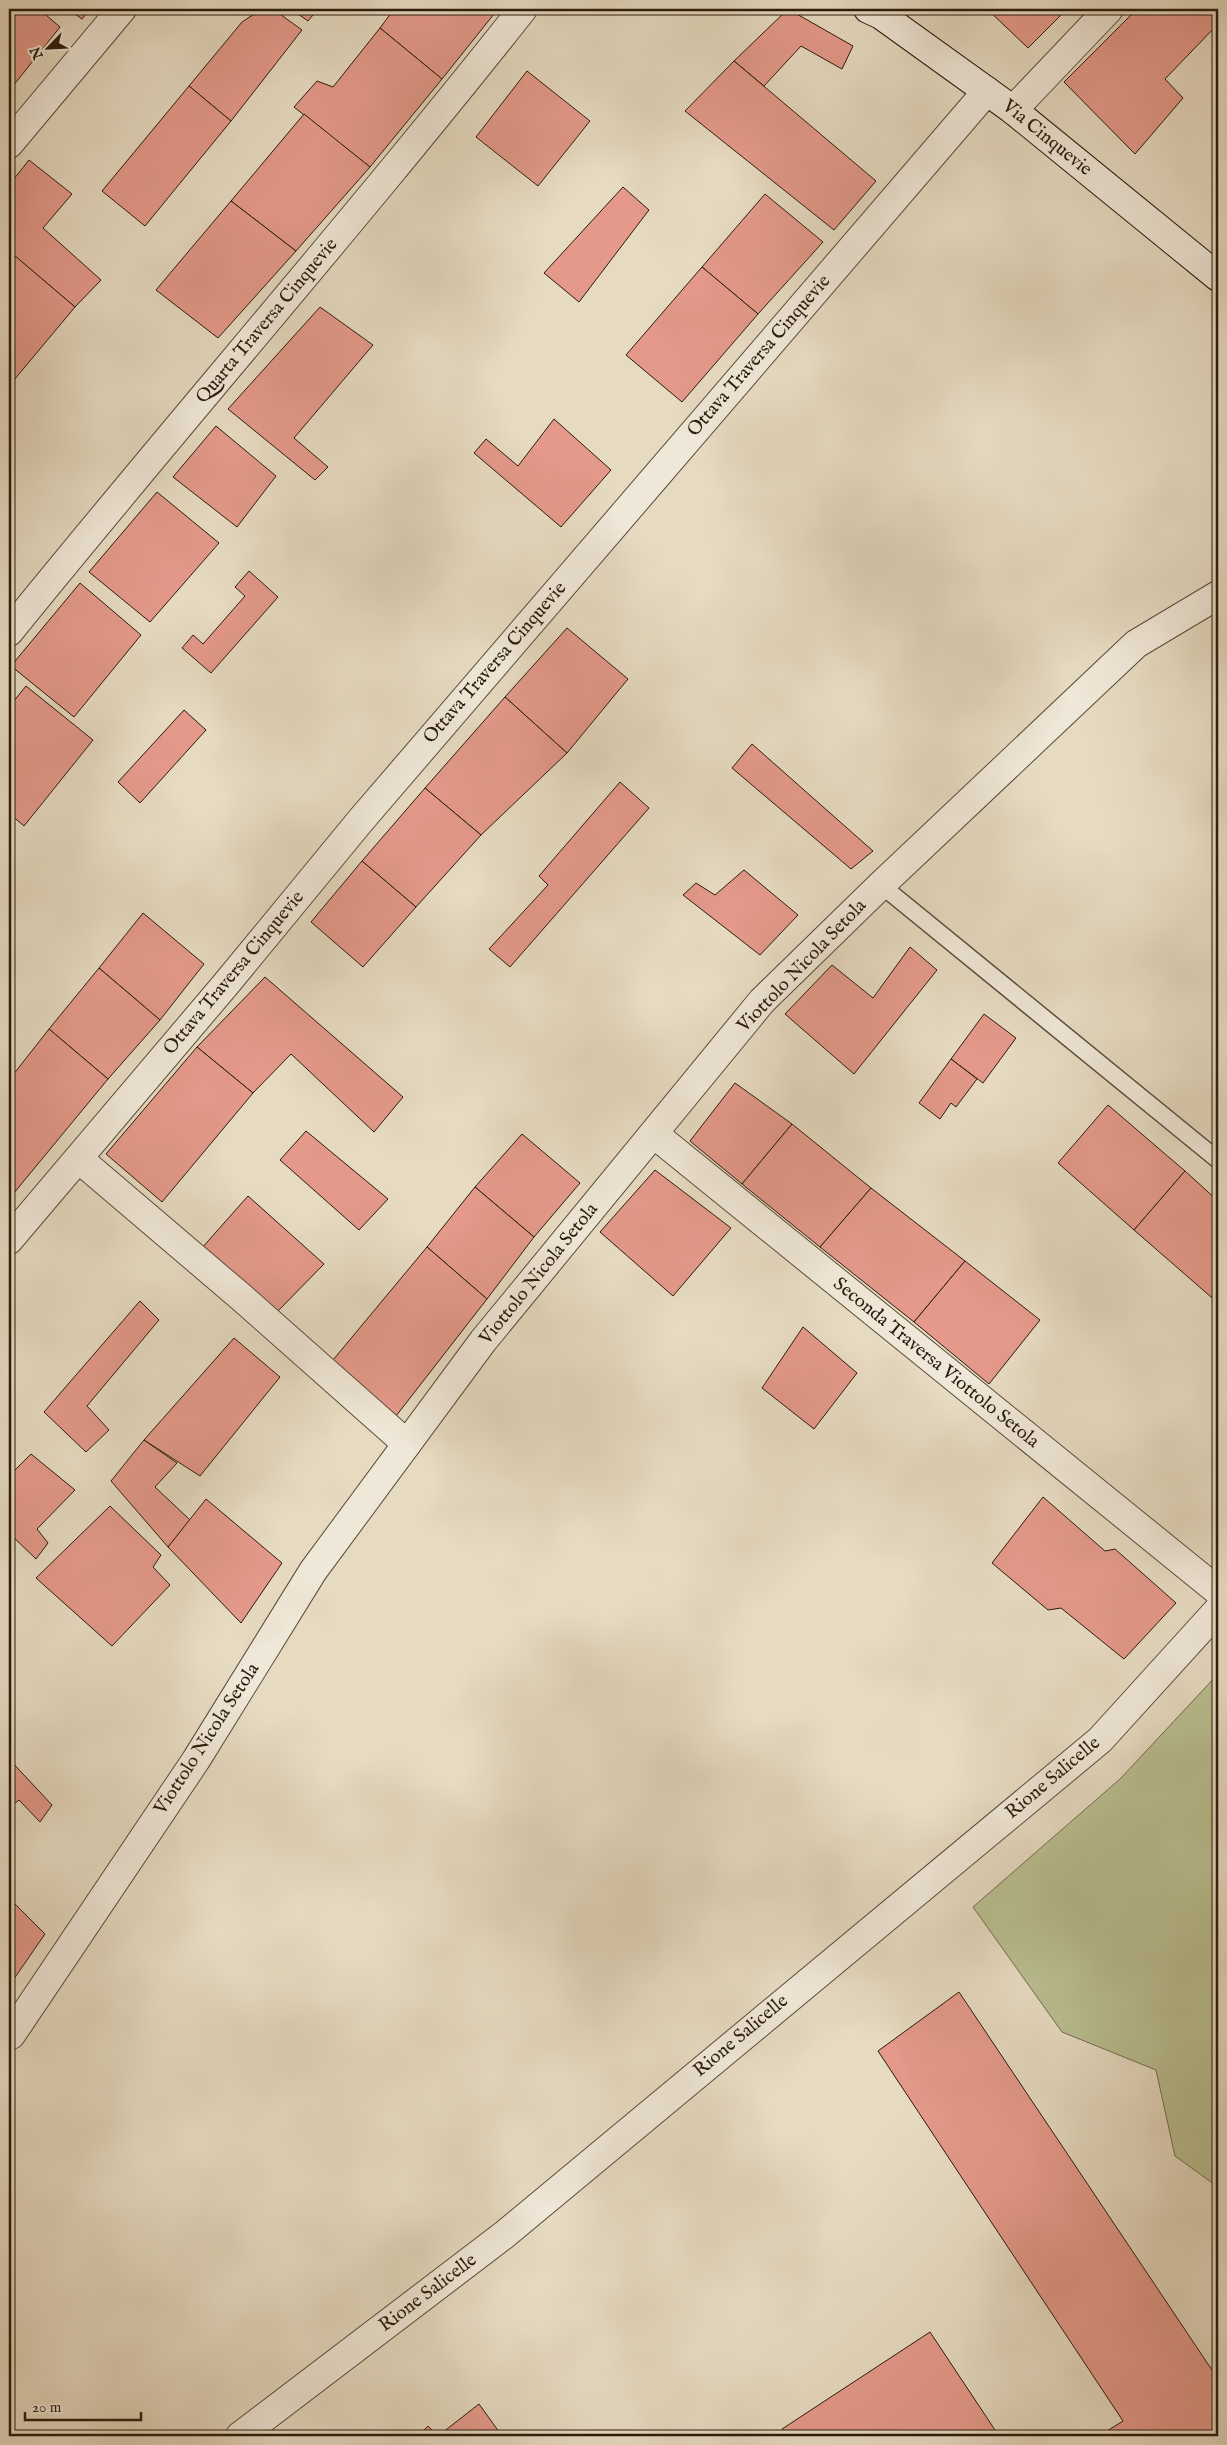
<svg xmlns="http://www.w3.org/2000/svg" width="1227" height="2445" viewBox="0 0 1227 2445" font-family="'IM FELL English',serif">
<style>
.green{fill:#b9be90;stroke:#726c4e}
.building{fill:#e4998a;stroke:#2a1b0c}
.lines{fill:none;stroke-linecap:round;stroke-linejoin:round}
.lane-casing{stroke:#594b39;stroke-width:19}
.street-casing{stroke:#594b39;stroke-width:30}
.secondary-casing{stroke:#2a1b0c;stroke-width:30}
.lane{stroke:#efe7d7;stroke-width:16}
.street{stroke:#efe7d7;stroke-width:28}
.secondary{stroke:#efe7d7;stroke-width:28}
.labels{text-anchor:middle;dominant-baseline:central;stroke-width:4.5;stroke-linejoin:round;paint-order:stroke}
.street-label{font-size:19px;fill:#2a1b0c;stroke:#efe7d7}
</style>
<rect width="100%" height="100%" fill="#e6dac1"/>
<filter id="stains"><feTurbulence type="fractalNoise" baseFrequency=".004" numOctaves="4"/><feColorMatrix values="0 0 0 0 .2 0 0 0 0 .09 0 0 0 0 .02 0 0 0 .5 -.17"/></filter>
<radialGradient id="worn" r=".72"><stop offset=".6" stop-color="#630" stop-opacity="0"/><stop offset="1" stop-color="#630" stop-opacity=".3"/></radialGradient>
<!-- green -->
<path class="green" d="M1218,1674V2187L1175,2156L1156,2070L1062,2032L973,1907L1120,1779Z"/>
<!-- building -->
<g class="building">
<path d="M9,9H39L60,27L9,91Z"/>
<path d="M68,9H90L82,19Z"/>
<path d="M262,9H273L302,30L231,121L189,86L242,22Z"/>
<path d="M291,9H318L308,21Z"/>
<path d="M394,9H498L442,79L380,28Z"/>
<path d="M788,9L853,46L842,69L801,46L764,86L734,61Z"/>
<path d="M987,9H1067L1028,48Z"/>
<path d="M1137,9H1209L1218,17V24L1165,79L1183,98L1135,154L1064,82Z"/>
<path d="M380,28L442,79L370,167L294,107L317,81L333,87Z"/>
<path d="M734,61L876,181L834,230L685,111Z"/>
<path d="M527,71L590,121L538,186L476,137Z"/>
<path d="M189,86L231,121L145,226L102,191Z"/>
<path d="M304,114L370,167L296,251L231,201Z"/>
<path d="M29,160L72,194L43,228L101,280L75,307L9,251V185Z"/>
<path d="M623,187L649,210L579,302L544,273Z"/>
<path d="M765,194L823,242L758,314L702,267Z"/>
<path d="M231,201L296,251L218,338L156,290Z"/>
<path d="M14,255L75,307L9,386V261Z"/>
<path d="M702,267L758,314L682,402L626,355Z"/>
<path d="M320,307L373,345L294,438L328,467L315,480L228,409Z"/>
<path d="M554,419L611,470L561,527L474,453L486,439L518,466Z"/>
<path d="M216,426L276,476L237,527L173,477Z"/>
<path d="M157,492L219,543L150,622L89,572Z"/>
<path d="M249,571L278,597L211,673L182,648L193,635L203,644L245,596L235,587Z"/>
<path d="M80,583L141,635L74,717L11,666Z"/>
<path d="M567,628L628,679L567,753L505,697Z"/>
<path d="M26,686L93,740L24,826L9,813V707Z"/>
<path d="M505,697L567,753L481,835L425,788Z"/>
<path d="M184,710L206,730L140,803L118,782Z"/>
<path d="M752,744L873,851L851,869L732,768Z"/>
<path d="M620,782L649,808L510,967L489,949L548,885L539,876Z"/>
<path d="M425,788L481,835L416,907L362,861Z"/>
<path d="M362,861L416,907L363,967L311,922Z"/>
<path d="M744,870L798,915L760,955L683,895L696,883L715,895Z"/>
<path d="M143,913L204,964L160,1020L99,968Z"/>
<path d="M910,947L937,970L854,1074L785,1014L832,965L873,998Z"/>
<path d="M99,968L160,1020L108,1079L49,1029Z"/>
<path d="M265,977L403,1097L374,1132L291,1054L253,1093L197,1047Z"/>
<path d="M984,1014L1016,1038L983,1083L951,1059Z"/>
<path d="M49,1029L108,1079L9,1199V1080Z"/>
<path d="M197,1047L253,1093L162,1202L106,1154Z"/>
<path d="M951,1059L977,1079L956,1107L951,1103L940,1119L919,1103Z"/>
<path d="M735,1083L792,1124L742,1184L690,1141Z"/>
<path d="M1108,1105L1185,1171L1134,1230L1058,1163Z"/>
<path d="M792,1124L871,1188L820,1247L742,1184Z"/>
<path d="M306,1131L388,1199L359,1230L280,1160Z"/>
<path d="M522,1134L580,1183L534,1237L475,1187Z"/>
<path d="M655,1170L731,1228L673,1296L600,1232Z"/>
<path d="M1185,1171L1218,1201V1303L1134,1230Z"/>
<path d="M475,1187L534,1237L487,1299L427,1247Z"/>
<path d="M871,1188L965,1261L914,1322L820,1247Z"/>
<path d="M248,1196L324,1264L277,1312L201,1249Z"/>
<path d="M427,1247L487,1299L396,1416L333,1360Z"/>
<path d="M965,1261L1040,1320L989,1384L914,1322Z"/>
<path d="M140,1301L159,1320L87,1406L109,1430L86,1452L44,1412Z"/>
<path d="M803,1327L857,1373L814,1429L762,1388Z"/>
<path d="M234,1338L280,1377L200,1476L144,1440Z"/>
<path d="M144,1440L177,1463L155,1487L190,1520L168,1547L111,1481Z"/>
<path d="M31,1454L75,1490L37,1529L48,1543L36,1559L9,1533V1476Z"/>
<path d="M1043,1497L1105,1551L1115,1549L1176,1603L1124,1659L1061,1608L1048,1610L992,1563Z"/>
<path d="M206,1499L282,1563L241,1623L168,1547Z"/>
<path d="M110,1506L161,1555L153,1567L170,1585L112,1646L36,1578Z"/>
<path d="M9,1759L52,1805L40,1822L19,1800L9,1808Z"/>
<path d="M9,1898L45,1934L9,1986Z"/>
<path d="M959,1992L1218,2379V2436H1136L1134,2433L1129,2436H1099L1123,2421L878,2051Z"/>
<path d="M930,2332L999,2436H787L782,2429Z"/>
<path d="M479,2404L502,2436H418L428,2426L438,2436Z"/>
</g>
<g class="lines">
<!-- lane casing -->
<g class="lane-casing">
<path id="lane" d="M881,885L1218,1160"/>
</g>
<!-- street casing -->
<g class="street-casing">
<g id="street">
<path d="M1013,110L1109,9"/>
<path d="M9,144L122,9"/>
<path d="M9,632C178,423 356,220 523,9"/>
<path d="M654,1134L1218,1591"/>
<path d="M79,1159L241,1297L407,1444"/>
<path d="M9,1240L226,984L361,820L987,91"/>
<path d="M9,2033L11,2035L196,1760L313,1571L483,1341L762,1001L881,885L1136,644L1218,595"/>
<path d="M240,2436L504,2235L1100,1740L1218,1610"/>
</g>
</g>
<!-- secondary casing -->
<g class="secondary-casing">
<path id="secondary" d="M868,9L881,15L1013,110L1218,277"/>
</g>
<!-- lane -->
<use href="#lane" class="lane"/>
<!-- street -->
<use href="#street" class="street"/>
<!-- secondary -->
<use href="#secondary" class="secondary"/>
</g>
<g class="labels">
<!-- street labels -->
<g class="street-label">
<text transform="translate(1047 138) rotate(39)">Via Cinquevie</text>
<text transform="translate(267 321) rotate(-50)">Quarta Traversa Cinquevie</text>
<text transform="translate(759 356) rotate(-49)">Ottava Traversa Cinquevie</text>
<text transform="translate(495 663) rotate(-49)">Ottava Traversa Cinquevie</text>
<text transform="translate(802 966) rotate(-46)">Viottolo Nicola Setola</text>
<text transform="translate(234 973) rotate(-50)">Ottava Traversa Cinquevie</text>
<text transform="translate(539 1274) rotate(-51)">Viottolo Nicola Setola</text>
<text transform="translate(936 1363) rotate(39)">Seconda Traversa Viottolo Setola</text>
<text transform="translate(207 1739) rotate(-57)">Viottolo Nicola Setola</text>
<text transform="translate(1053 1778) rotate(-40)">Rione Salicelle</text>
<text transform="translate(741 2036) rotate(-40)">Rione Salicelle</text>
<text transform="translate(428 2293) rotate(-37)">Rione Salicelle</text>
</g>
</g>
<!-- margin -->
<rect width="1227" height="2445" fill="none" stroke="#e6dac1" stroke-width="30"/>
<rect x="10" y="10" width="1207" height="2425" fill="none" stroke="#2a1b0c" stroke-width="2.5"/>
<rect x="15" y="15" width="1197" height="2415" fill="none" stroke="#2a1b0c"/>
<!-- north arrow -->
<g transform="translate(48 48) rotate(246)" stroke="#efe7d7" stroke-width="4" paint-order="stroke">
<path d="M0-4L9 19L0 12L-9 19Z" fill="#2a1b0c"/>
<text y="-8" font-size="14" font-weight="bold" text-anchor="middle" fill="#2a1b0c">N</text>
</g>
<!-- scale -->
<path d="M25 2412v8h116v-8" fill="none" stroke="#2a1b0c" stroke-width="2.5"/>
<text x="32" y="2412" font-size="15" fill="#2a1b0c" stroke="#efe7d7" stroke-width="4" paint-order="stroke">20 m</text>
<rect width="100%" height="100%" filter="url(#stains)"/>
<rect width="100%" height="100%" fill="url(#worn)"/>
</svg>
